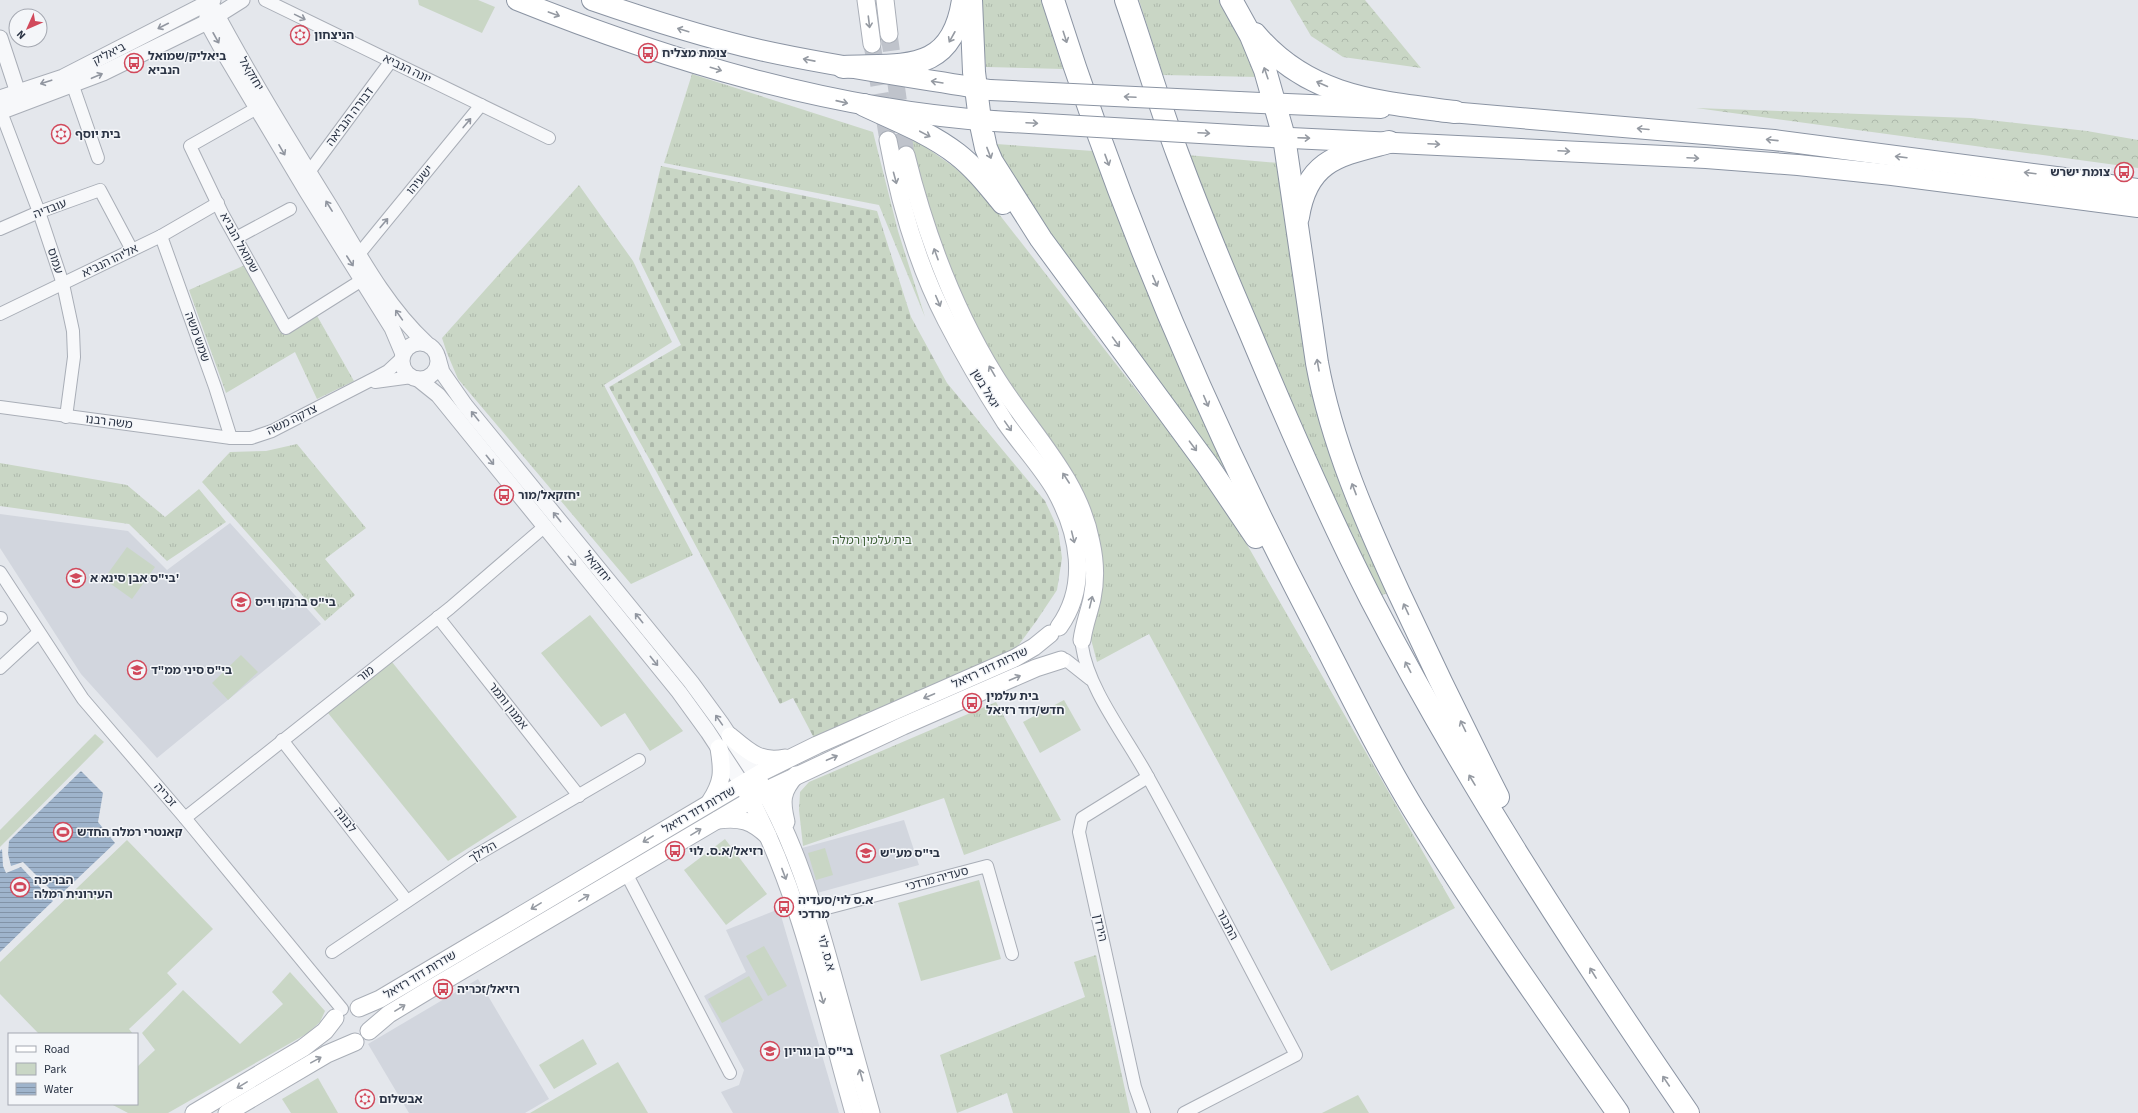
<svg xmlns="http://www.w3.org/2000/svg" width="2138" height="1113" viewBox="0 0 2138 1113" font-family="'Source Sans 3','Noto Sans Hebrew',sans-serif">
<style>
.built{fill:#d2d6de}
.grass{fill:url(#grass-tufts)}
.forest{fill:url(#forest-crowns)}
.cemetery{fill:url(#cemetery-stones)}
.park{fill:#c9d6c5}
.water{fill:url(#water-rules)}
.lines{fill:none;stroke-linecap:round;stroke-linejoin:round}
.secondary-tunnel{stroke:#bfc3cb;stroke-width:17;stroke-dasharray:17 8;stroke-linecap:butt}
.minor-casing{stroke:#a9aeb7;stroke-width:14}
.tertiary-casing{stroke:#a9aeb7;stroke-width:17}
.secondary-casing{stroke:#a9aeb7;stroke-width:19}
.trunk-casing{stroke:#8b94a3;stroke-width:22}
.motorway-casing{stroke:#8b94a3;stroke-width:24}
.minor{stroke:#f7f8fa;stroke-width:12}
.tertiary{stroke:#f7f8fa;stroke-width:15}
.secondary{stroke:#fff;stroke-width:17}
.trunk{stroke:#fff;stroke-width:20}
.motorway{stroke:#fff;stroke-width:22}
.trunk-bridge-casing{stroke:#8b94a3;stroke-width:22;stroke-linecap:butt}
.trunk-bridge{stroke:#fff;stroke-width:20}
.oneway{stroke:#959aa2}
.oneway2{stroke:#9196a0}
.labels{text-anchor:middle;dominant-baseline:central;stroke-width:3;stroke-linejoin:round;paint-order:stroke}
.poi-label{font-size:12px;font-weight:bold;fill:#2b3445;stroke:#f4f6f9;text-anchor:start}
.street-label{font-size:12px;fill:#2b3445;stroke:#f4f6f9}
.park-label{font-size:12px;fill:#3f6138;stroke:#f4f6f9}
</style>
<defs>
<pattern id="grass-tufts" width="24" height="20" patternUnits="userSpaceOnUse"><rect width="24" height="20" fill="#c9d6c5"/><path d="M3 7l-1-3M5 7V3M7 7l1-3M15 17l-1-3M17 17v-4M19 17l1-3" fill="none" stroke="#adb8ab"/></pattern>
<pattern id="forest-crowns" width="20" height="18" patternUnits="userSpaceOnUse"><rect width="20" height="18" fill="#c9d6c5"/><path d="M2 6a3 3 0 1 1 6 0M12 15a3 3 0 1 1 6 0" fill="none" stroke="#adb8ab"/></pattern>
<pattern id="cemetery-stones" width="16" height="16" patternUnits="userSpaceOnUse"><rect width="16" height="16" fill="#c9d6c5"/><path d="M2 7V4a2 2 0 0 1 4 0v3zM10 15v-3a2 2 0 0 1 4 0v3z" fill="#adb8ab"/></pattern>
<pattern id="water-rules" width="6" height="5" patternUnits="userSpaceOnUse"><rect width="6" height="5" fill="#9fb4cc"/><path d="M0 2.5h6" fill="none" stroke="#8293a7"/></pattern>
</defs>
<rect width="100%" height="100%" fill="#e4e7ec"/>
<!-- built -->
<g class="built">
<path d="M0,514L128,531L167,570L230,523L321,624L157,758L81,674L0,548Z"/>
<path d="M904,820L919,865L817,893L802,848Z"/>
<path d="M779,909L839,1113H733L721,1092L739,1085L744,1070L704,996L746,972L726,930Z"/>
<path d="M478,979L549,1099L525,1113H409L368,1044Z"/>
</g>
<!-- grass -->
<g class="grass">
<path d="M979,0H1041L1063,69L986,67Z"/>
<path d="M1139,0H1222L1258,77L1163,75Z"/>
<path d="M692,74L873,132L898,231L925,317L879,205L664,163Z"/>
<path d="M910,136L954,167L981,191L1212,487L1245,541L1455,908L1331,971L1149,634L1097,662L1088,628L1099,553L999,372L948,270L914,156Z"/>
<path d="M996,144L1093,151L1226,461L1221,473L1015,187L1003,164Z"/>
<path d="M1187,155L1279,163L1317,405L1391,592L1379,596L1309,445Z"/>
<path d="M579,185L633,261L672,342L604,385L693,555L631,584L458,379L447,353L442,338Z"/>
<path d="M245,265L284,335L316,314L354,381L317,399L295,352L226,393L189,290Z"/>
<path d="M297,444L366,528L325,559L355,595L325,621L202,482L230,452L266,451Z"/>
<path d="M0,463L127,485L165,517L199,489L226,522L167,561L129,524L0,506Z"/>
<path d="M996,702L1061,820L964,855L944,798L803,846L799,810L800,792L809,782Z"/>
<path d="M1096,955L1130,1113H1013L1007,1093L957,1113L940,1055L1085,997L1074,962Z"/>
</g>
<!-- forest -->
<g class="forest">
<path d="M1290,0H1365L1421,68L1343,57L1311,36Z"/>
<path d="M1696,108L1971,118L2087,131L2138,140V168Z"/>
</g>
<!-- cemetery -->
<path class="cemetery" d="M661,166L877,211L911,317L947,383L1045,501L1058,529L1062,558L1057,590L1037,620L1015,650L814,738L793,698L780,704L656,471L609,387L681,345L639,259Z"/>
<!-- park -->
<g class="park">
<path d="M418,0H478L495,7L482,33L419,5Z"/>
<path d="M127,547L155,567L132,599L104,579Z"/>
<path d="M590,615L683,731L650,751L625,713L601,727L541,653Z"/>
<path d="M241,655L258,672L228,700L212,683Z"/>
<path d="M392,662L517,817L448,861L328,713Z"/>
<path d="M1064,700L1081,730L1040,753L1023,722Z"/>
<path d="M95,734L104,742L0,847V830Z"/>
<path d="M725,839L767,894L726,925L684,870Z"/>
<path d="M127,840L213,929L167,973L177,984L129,1029L133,1034H39L0,994V962Z"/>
<path d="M825,848L833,875L816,880L808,853Z"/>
<path d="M979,880L1001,959L921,981L898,903Z"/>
<path d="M764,946L787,986L768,996L746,956Z"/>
<path d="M290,972L325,1011L320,1022L308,1033L168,1113H128L111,1104H137V1067L155,1050L142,1033L183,990L240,1044L283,1004L272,992Z"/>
<path d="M749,976L763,1000L722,1023L708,999Z"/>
<path d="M583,1039L597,1064L554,1089L539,1065Z"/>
<path d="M618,1062L648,1113H530Z"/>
<path d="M318,1078L338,1113H291L282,1099Z"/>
<path d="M1358,1095L1369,1113H1322Z"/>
</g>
<!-- water -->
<g class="water">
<path d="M81,771L103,793L98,822L115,843L58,897L23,862L11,866L8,854L9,841Z"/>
<path d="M2,849L3,866L6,873L21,867L53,901L0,952V851Z"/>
</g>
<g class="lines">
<!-- secondary-tunnel -->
<g class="secondary-tunnel">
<path d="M889,34L906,155"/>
<path d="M872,44L888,140"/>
</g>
<!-- minor casing -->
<g class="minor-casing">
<g id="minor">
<path d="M265,0L549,138"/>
<path d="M73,86L98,158"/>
<path d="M257,108L190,146L223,215L286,328L362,280"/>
<path d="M1,112L39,212L63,284L73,331L74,357L66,417"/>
<path d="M309,172L391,61"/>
<path d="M0,229L39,212L100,190L132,250"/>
<path d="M161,236L215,387L231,438"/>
<path d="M236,238L290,209"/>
<path d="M359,254L481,105"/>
<path d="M0,314L161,236L218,203"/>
<path d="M375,382L412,377"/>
<path d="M0,407L231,438H251L272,431L377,377L388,371L402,358"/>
<path d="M0,572L83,699L185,818L342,1009"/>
<path d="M438,617L579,796"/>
<path d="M0,619L1,618"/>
<path d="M1082,646C1088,689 1127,738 1148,777C1199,869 1247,963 1296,1055L1184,1113"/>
<path d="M1066,660L1090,679"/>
<path d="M0,668L38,633"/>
<path d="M282,740L407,901"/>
<path d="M185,818L450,608L544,527"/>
<path d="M626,873L730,1073"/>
<path d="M808,913L987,866L1012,954"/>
<path d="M332,952L473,857L639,760"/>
<path d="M1144,1113L1135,1087L1079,832L1082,818L1148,777"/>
</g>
</g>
<!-- tertiary casing -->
<g class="tertiary-casing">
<g id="tertiary">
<path d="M210,2L207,8V22L224,53L307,192L392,328L403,354"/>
<path d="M210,2C247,72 289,140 331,208C359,255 386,306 426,343"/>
<path d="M0,38L21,102"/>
<path d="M0,98L63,77L213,0"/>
<path d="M0,112L103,73L207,22L242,0"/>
<circle cx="420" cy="361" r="18"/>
<path d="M438,358L442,372L465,405L691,682L721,723L756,776"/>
<path d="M418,379L438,395L679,692L708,732L742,784"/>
</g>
</g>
<!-- secondary casing -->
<g class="secondary-casing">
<g id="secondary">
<path d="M866,0L872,44"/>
<path d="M885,0L889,34"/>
<path d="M888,140C899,200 918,266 946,320C964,355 984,389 1005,422C1021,445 1041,466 1055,490C1079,533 1089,585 1059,627"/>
<path d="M906,155C925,232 953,308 995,376C1028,430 1079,477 1091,542C1095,560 1096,580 1092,599C1089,613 1084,625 1082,640"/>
<path d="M730,736C749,752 760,763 785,758"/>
<path d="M760,783C795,841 814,907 832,972C845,1019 858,1066 871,1113"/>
<path d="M745,789C800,890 823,1004 854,1113"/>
<path d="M710,802C723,782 723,772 719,748"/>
<path d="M718,820C741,817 752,821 768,836"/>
<path d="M786,822C781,801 781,792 796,775"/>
<path d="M359,1008L380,999L764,771L817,745L1015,658L1034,647L1050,634"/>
<path d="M369,1031L389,1014L427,991L773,787L903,726L1036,668L1061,660"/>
<path d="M194,1113L303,1048L325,1031L335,1018"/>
<path d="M227,1113L327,1054L355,1042"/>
</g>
</g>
<!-- trunk casing -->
<g class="trunk-casing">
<g id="trunk">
<path d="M517,0C669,61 829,109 993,121"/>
<path d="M592,0C647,19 703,37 760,50C836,67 913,77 990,90"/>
<path d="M1239,102L1381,108"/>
<path d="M1439,111L1774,140L2064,178L2138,189"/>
<path d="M1251,136L1706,158L1798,165L1892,175L2138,207"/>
</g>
</g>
<!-- motorway casing -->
<g class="motorway-casing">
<g id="motorway">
<path d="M971,0L974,72L980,120L986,148L992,162L1041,239L1208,466L1256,537"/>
<path d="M1053,0C1121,215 1209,422 1313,621C1346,685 1377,749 1414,810C1478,914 1548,1013 1618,1113"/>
<path d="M1126,0C1144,52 1159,104 1178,155C1200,214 1224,272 1249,330C1287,421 1326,511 1371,599C1464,778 1574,947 1688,1113"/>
<path d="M1231,0L1251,36L1265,70L1284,137L1317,363C1332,444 1365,519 1399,593C1431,662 1464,730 1498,797"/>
<path d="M1255,34C1309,98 1378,102 1455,112"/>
<path d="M843,67C903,64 952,75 963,0"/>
<path d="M864,105C896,120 930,133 957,154C975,168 989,186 1003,203"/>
<path d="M1298,217C1307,159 1340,155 1389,142"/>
</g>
</g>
<!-- minor -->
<use href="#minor" class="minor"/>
<!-- tertiary -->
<use href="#tertiary" class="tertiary"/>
<!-- secondary -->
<use href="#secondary" class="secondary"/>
<!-- trunk -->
<use href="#trunk" class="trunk"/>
<!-- motorway -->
<use href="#motorway" class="motorway"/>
<!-- trunk-bridge casing -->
<g class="trunk-bridge-casing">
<g id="trunk-bridge">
<path d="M990,90L1239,102"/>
<path d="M993,121L1251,136"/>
</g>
</g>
<!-- trunk-bridge -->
<use href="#trunk-bridge" class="trunk-bridge"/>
</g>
<!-- one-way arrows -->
<defs><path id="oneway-shaft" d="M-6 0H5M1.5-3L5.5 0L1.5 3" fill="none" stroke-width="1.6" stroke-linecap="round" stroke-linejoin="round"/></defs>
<g class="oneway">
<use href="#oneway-shaft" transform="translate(554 14) rotate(20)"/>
<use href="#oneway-shaft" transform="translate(869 22) rotate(83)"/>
<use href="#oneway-shaft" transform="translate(683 30) rotate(-163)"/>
<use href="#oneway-shaft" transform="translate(952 37) rotate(119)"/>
<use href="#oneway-shaft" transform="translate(1065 37) rotate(72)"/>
<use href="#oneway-shaft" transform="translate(809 60) rotate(-169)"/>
<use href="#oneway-shaft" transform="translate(716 69) rotate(17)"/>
<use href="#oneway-shaft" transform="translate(1266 73) rotate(-109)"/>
<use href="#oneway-shaft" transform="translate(937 82) rotate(-171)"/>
<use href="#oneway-shaft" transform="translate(1322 84) rotate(-156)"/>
<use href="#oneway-shaft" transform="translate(1130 97) rotate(-177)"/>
<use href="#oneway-shaft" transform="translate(842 102) rotate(13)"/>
<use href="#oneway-shaft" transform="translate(1032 123) rotate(3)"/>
<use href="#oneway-shaft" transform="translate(1643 129) rotate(-175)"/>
<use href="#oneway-shaft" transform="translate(1204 133) rotate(3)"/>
<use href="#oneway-shaft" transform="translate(925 134) rotate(28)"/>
<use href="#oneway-shaft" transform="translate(1304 138) rotate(2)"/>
<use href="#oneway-shaft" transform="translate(1772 140) rotate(-174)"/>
<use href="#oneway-shaft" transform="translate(1434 144) rotate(3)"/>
<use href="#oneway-shaft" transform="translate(1564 151) rotate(3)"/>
<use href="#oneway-shaft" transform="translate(989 153) rotate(69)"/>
<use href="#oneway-shaft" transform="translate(1901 157) rotate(-173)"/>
<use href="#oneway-shaft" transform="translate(1693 158) rotate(3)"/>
<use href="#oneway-shaft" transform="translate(1107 160) rotate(70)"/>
<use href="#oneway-shaft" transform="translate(2030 173) rotate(-173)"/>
<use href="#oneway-shaft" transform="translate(895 178) rotate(75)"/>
<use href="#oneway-shaft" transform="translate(936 254) rotate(-110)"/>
<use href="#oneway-shaft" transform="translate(1155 281) rotate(67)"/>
<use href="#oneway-shaft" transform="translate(938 301) rotate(67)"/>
<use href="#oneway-shaft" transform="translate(1116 342) rotate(54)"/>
<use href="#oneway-shaft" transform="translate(1318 365) rotate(-100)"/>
<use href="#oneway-shaft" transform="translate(992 371) rotate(-120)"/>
<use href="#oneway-shaft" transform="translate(1206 401) rotate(67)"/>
<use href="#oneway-shaft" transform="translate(1008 426) rotate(55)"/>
<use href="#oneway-shaft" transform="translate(1193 446) rotate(53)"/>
<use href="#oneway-shaft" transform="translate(1066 478) rotate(-123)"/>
<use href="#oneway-shaft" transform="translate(1354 489) rotate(-111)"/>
<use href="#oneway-shaft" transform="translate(1073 537) rotate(76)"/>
<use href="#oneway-shaft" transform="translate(1091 602) rotate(-76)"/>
<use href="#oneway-shaft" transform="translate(1406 609) rotate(-115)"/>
<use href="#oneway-shaft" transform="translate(1408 667) rotate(-118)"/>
<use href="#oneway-shaft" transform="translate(1015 678) rotate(-23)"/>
<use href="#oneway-shaft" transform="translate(929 696) rotate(157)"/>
<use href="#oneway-shaft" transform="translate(1463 726) rotate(-116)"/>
<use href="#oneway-shaft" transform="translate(832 758) rotate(-23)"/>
<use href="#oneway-shaft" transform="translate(1472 780) rotate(-121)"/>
<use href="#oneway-shaft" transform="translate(696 832) rotate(-31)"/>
<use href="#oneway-shaft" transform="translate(648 839) rotate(149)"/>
<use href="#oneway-shaft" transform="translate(784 874) rotate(69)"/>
<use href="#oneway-shaft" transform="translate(584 898) rotate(-31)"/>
<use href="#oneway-shaft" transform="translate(536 906) rotate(149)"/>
<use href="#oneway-shaft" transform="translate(1593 973) rotate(-122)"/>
<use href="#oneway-shaft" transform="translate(822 998) rotate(74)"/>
<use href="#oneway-shaft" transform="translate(400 1008) rotate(-31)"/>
<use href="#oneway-shaft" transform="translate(316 1060) rotate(-29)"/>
<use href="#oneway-shaft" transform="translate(861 1075) rotate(-106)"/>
<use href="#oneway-shaft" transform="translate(1666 1081) rotate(-124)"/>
<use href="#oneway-shaft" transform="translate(242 1085) rotate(149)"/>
</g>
<g class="oneway2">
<use href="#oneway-shaft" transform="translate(300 17) rotate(26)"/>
<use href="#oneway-shaft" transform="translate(163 26) rotate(153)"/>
<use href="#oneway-shaft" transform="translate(216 38) rotate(61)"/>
<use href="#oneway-shaft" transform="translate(97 76) rotate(-23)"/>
<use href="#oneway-shaft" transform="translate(46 82) rotate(162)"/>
<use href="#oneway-shaft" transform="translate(467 123) rotate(-50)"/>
<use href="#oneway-shaft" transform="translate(282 150) rotate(60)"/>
<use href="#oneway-shaft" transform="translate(329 206) rotate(-122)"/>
<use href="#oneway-shaft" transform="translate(384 223) rotate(-50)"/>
<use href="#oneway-shaft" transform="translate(350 261) rotate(57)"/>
<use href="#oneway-shaft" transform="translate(399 315) rotate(-125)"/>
<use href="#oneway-shaft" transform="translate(475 416) rotate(-129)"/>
<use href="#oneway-shaft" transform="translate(490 460) rotate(51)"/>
<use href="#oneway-shaft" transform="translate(557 517) rotate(-129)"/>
<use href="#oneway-shaft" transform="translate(572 561) rotate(51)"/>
<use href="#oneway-shaft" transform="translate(639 618) rotate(-129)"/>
<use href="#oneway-shaft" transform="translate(654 661) rotate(51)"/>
<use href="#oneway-shaft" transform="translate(719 720) rotate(-125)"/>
</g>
<!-- icons -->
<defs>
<g id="synagogue-ring" transform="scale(1)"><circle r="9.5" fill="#f4f6f9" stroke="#d1495b" stroke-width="1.5"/><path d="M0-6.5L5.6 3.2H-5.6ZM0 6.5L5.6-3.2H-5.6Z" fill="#d1495b"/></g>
<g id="bus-ring" transform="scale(1)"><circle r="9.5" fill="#f4f6f9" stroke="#d1495b" stroke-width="1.5"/><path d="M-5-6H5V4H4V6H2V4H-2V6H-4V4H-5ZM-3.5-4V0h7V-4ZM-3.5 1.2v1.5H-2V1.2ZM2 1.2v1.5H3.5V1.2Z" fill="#d1495b"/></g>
<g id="school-ring" transform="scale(1)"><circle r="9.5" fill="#f4f6f9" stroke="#d1495b" stroke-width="1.5"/><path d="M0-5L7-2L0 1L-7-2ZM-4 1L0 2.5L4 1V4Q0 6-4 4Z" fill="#d1495b"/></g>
<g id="stadium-ring" transform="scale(1)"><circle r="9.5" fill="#f4f6f9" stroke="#d1495b" stroke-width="1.5"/><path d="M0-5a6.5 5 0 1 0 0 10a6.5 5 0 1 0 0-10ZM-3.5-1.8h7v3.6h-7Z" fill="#d1495b"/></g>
</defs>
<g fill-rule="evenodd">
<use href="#synagogue-ring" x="300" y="35"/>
<use href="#bus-ring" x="648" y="53"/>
<use href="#bus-ring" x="134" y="63"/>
<use href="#synagogue-ring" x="61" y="134"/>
<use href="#bus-ring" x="2124" y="172"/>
<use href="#bus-ring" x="504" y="495"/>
<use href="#school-ring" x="76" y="578"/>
<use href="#school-ring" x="241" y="602"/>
<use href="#school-ring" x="137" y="670"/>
<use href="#bus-ring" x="972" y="703"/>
<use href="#stadium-ring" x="63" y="832"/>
<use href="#bus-ring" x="675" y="851"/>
<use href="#school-ring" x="866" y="853"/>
<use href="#stadium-ring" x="20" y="887"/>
<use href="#bus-ring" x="784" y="907"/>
<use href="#bus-ring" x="443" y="989"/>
<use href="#school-ring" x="770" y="1051"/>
<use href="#synagogue-ring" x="365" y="1099"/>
</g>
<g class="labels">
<!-- poi labels -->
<g class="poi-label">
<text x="314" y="35">הניצחון</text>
<text x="662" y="53">צומת מצליח</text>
<text x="148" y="56">ביאליק/שמואל<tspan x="148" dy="14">הנביא</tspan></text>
<text x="75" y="134">בית יוסף</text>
<text x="2110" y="172" text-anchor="end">צומת ישרש</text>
<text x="518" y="495">יחזקאל/מור</text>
<text x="90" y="578">בי"ס אבן סינא א'</text>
<text x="255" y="602">בי"ס ברנקו וייס</text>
<text x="151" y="670">בי"ס סיני ממ"ד</text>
<text x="986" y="696">בית עלמין<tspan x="986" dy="14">חדש/דוד רזיאל</tspan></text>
<text x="77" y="832">קאנטרי רמלה החדש</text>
<text x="689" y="851">רזיאל/א.ס. לוי</text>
<text x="880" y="853">בי"ס מע"ש</text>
<text x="34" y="880">הבריכה<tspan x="34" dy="14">העירונית רמלה</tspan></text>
<text x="798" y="900">א.ס לוי/סעדיה<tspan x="798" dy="14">מרדכי</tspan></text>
<text x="457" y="989">רזיאל/זכריה</text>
<text x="784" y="1051">בי"ס בן גוריון</text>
<text x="379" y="1099">אבשלום</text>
</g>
<!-- street labels -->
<g class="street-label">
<text transform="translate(109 54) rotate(-27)">ביאליק</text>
<text transform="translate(407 69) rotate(26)">יונה הנביא</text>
<text transform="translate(251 74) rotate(59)">יחזקאל</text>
<text transform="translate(350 117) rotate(-53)">דבורה הנביאה</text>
<text transform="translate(420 180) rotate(-50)">ישעיהו</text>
<text transform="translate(50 209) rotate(-21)">עובדיה</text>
<text transform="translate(239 243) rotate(61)">שמואל הנביא</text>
<text transform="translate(55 261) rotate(72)">עמוס</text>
<text transform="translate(110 261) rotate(-26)">אליהו הנביא</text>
<text transform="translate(197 337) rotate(70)">שמש משה</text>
<text transform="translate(985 389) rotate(59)">יגאל בשן</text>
<text transform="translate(292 420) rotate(-26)">צדקה משה</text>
<text transform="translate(109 422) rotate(7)">משה רבנו</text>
<text transform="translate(597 567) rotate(51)">יחזקאל</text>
<text transform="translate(990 668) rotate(-25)">שדרות דוד רזיאל</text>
<text transform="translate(366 674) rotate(-38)">מור</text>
<text transform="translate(508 706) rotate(52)">אמנון ותמר</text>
<text transform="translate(165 795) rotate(49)">זכריה</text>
<text transform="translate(699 810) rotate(-30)">שדרות דוד רזיאל</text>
<text transform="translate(345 820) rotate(52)">לבונה</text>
<text transform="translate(483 852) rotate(-31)">הלילך</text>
<text transform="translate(937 879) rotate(-15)">סעדיה מרדכי</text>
<text transform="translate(1227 925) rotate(62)">התבור</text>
<text transform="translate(1100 928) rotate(78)">הירדן</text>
<text transform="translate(826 953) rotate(74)">א.ס. לוי</text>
<text transform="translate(420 975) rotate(-31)">שדרות דוד רזיאל</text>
</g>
<!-- park labels -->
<g class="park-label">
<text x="872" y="540">בית עלמין רמלה</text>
</g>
</g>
<!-- legend -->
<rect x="8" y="1033" width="130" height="72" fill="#f4f6f9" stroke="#a4a8b1"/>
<rect x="16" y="1046" width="20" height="6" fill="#ffffff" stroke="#a4a8b1"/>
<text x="44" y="1053" font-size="12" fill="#2b3445">Road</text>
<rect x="16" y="1063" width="20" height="12" fill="#c9d6c5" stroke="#a4a8b1"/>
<text x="44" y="1073" font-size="12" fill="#2b3445">Park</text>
<rect x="16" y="1083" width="20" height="12" fill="url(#water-rules)" stroke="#a4a8b1"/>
<text x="44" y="1093" font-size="12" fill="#2b3445">Water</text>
<!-- north arrow -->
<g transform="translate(28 28) rotate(225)"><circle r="19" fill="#f4f6f9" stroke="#a4a8b1"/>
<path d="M0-3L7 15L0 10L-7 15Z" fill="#d1495b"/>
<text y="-6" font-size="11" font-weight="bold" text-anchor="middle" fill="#2b3445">N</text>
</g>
</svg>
